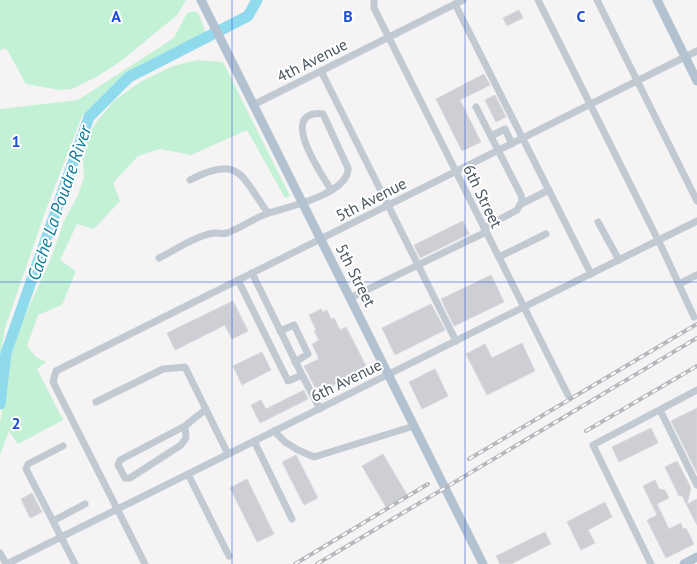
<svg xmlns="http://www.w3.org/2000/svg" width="697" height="564" viewBox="0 0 697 564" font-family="'PT Sans',sans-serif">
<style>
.green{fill:#c3f1d5}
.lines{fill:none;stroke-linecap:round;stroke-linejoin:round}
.river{stroke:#90daee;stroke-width:11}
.building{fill:#cdcfd5;stroke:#d7d9de}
.minor{stroke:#c1cad2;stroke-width:7}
.major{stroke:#b3c2d1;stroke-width:9}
.rail-casing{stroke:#b5b8bd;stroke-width:4}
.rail{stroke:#fff;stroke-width:2;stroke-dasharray:5.5;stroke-linecap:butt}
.grid{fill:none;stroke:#1d4ed8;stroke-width:1;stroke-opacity:0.55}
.labels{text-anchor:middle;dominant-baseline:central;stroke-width:4;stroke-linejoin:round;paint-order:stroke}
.street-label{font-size:16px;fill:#4a5661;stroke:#fff}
.water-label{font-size:18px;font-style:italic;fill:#0c7c9b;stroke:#fff}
.grid-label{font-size:16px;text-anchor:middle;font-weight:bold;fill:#1d4ed8;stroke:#fff;stroke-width:4;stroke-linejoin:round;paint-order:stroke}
</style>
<rect width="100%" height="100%" fill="#f5f3f3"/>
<!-- green -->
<g class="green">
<path d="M0,0H186L177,15L121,61L98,76L72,89L60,90L26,84L6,48L0,50Z"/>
<path d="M194,11L199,14L206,34L177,48L122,79L82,116L44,215L5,328L0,356V109L78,100L174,38L187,13Z"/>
<path d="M197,60L223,62L290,196L285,198L247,130L191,155L160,149L138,156L113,183L120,201L94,229L77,224L60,260L76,271L62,305L38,315L27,346L36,357L46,362L37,369L63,420L18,444L9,431L0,455V423L11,353L20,327L51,258L64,221L78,195L84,177L83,159L87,137L98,120L114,101L140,82L173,66Z"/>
</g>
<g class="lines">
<!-- river -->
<path class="river" d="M0,404L6,353L89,117L129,77L248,16L257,0"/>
</g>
<!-- building -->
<g class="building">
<path d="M519,10L523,18L507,26L503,18Z"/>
<path d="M484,74L490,85L460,100L481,142L462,151L436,99Z"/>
<path d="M495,95L506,117L496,122L485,100Z"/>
<path d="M463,221L469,234L420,258L414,245Z"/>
<path d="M491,275L504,302L454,326L441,299Z"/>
<path d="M233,301L248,331L232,339L225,325L175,350L167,333Z"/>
<path d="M431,304L445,330L395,355L382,328Z"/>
<path d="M321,309L323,312L327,310L331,319L334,318L340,330L346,327L367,368L318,393L304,366L319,359L312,344L319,340L314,331L316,330L309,315Z"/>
<path d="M522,343L535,371L487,395L466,354L485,344L492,358Z"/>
<path d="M262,352L271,370L242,385L233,366Z"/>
<path d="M435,369L448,396L422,409L409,382Z"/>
<path d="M304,390L308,399L260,423L251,405L261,400L266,409Z"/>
<path d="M697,408V473L671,421Z"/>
<path d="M651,428L658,443L619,462L612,447Z"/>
<path d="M383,454L407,495L386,507L362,466Z"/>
<path d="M296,455L318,498L304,505L282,462Z"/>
<path d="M677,461L691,488L687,504L697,499V525L682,496H679L665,467Z"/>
<path d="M247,479L274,534L257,542L230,488Z"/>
<path d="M655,480L659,489L665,490L669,498L657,504L669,529L681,523L683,529L686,528L694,544L666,558L647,520L657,515L643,486Z"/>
<path d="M32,493L42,512L30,518L21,499Z"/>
<path d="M605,502L612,517L588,530L595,543L581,550L567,522Z"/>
<path d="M545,532L551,544L511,564H500L496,556Z"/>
</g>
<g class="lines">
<!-- minor -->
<g class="minor">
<path d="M374,0V8L568,395"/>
<path d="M538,0L663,250L694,317"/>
<path d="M597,0L697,201"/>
<path d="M455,4L591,274"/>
<path d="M321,71L456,341"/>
<path d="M253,105L463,0"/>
<path d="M476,107L521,195L522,201L517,210L484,228"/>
<path d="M491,136L505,129L512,144"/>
<path d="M190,180C240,154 241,176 268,213"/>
<path d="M521,204L549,190"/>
<path d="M598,222L619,260"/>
<path d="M499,257L546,234"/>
<path d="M159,258C173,251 186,242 200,237C205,235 211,233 215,233C219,233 223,234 227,233C241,228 254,218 269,213C288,207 349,194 348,168L323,114C317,113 313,113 308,116C289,128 323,176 331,190"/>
<path d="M252,273L302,375L320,409"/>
<path d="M238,280L288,381L302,375"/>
<path d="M679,284L697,275"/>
<path d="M350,298L486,232"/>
<path d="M280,331L294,325L308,354L295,362"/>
<path d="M96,402L163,369L185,367L228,454"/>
<path d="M660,410L697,485"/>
<path d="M185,426L120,460L118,465L125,478H130L181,445L186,438L185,426L206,409"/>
<path d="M274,431L285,442L298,450L314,457L414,426"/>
<path d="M254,441L292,519"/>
<path d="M63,446L28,464L26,469L75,564"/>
<path d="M188,474L229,556"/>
<path d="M53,521L85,504"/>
<path d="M0,553L6,564"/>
<path d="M7,564L697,221"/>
<path d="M145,564L53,382L56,371L697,51"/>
<path d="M651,564L593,445L697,390"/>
</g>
<!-- major -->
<g class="major">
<path d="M201,0L483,564"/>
<path d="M657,0L697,81"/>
<path d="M684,564L697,557"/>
</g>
<!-- rail casing -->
<g class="rail-casing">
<g id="rail">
<path d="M586,431L697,366"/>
<path d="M469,459L697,324"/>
<path d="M295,564L428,484"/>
<path d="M317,564L697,338"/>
</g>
</g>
<!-- rail -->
<use href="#rail" class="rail"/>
</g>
<!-- grid -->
<path class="grid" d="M232,0V564M465,0V564M0,282H697"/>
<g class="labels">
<!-- street labels -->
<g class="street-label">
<text transform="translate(312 60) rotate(-27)">4th Avenue</text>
<text transform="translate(483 196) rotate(64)">6th Street</text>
<text transform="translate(371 199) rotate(-27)">5th Avenue</text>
<text transform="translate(356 275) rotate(63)">5th Street</text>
<text transform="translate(346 380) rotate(-26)">6th Avenue</text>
</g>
<!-- water labels -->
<g class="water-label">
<text transform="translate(59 203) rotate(-71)">Cache La Poudre River</text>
</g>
</g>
<g class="grid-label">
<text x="116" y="22">A</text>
<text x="348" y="22">B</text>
<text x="581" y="22">C</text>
<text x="16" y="147">1</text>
<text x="16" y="429">2</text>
</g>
</svg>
